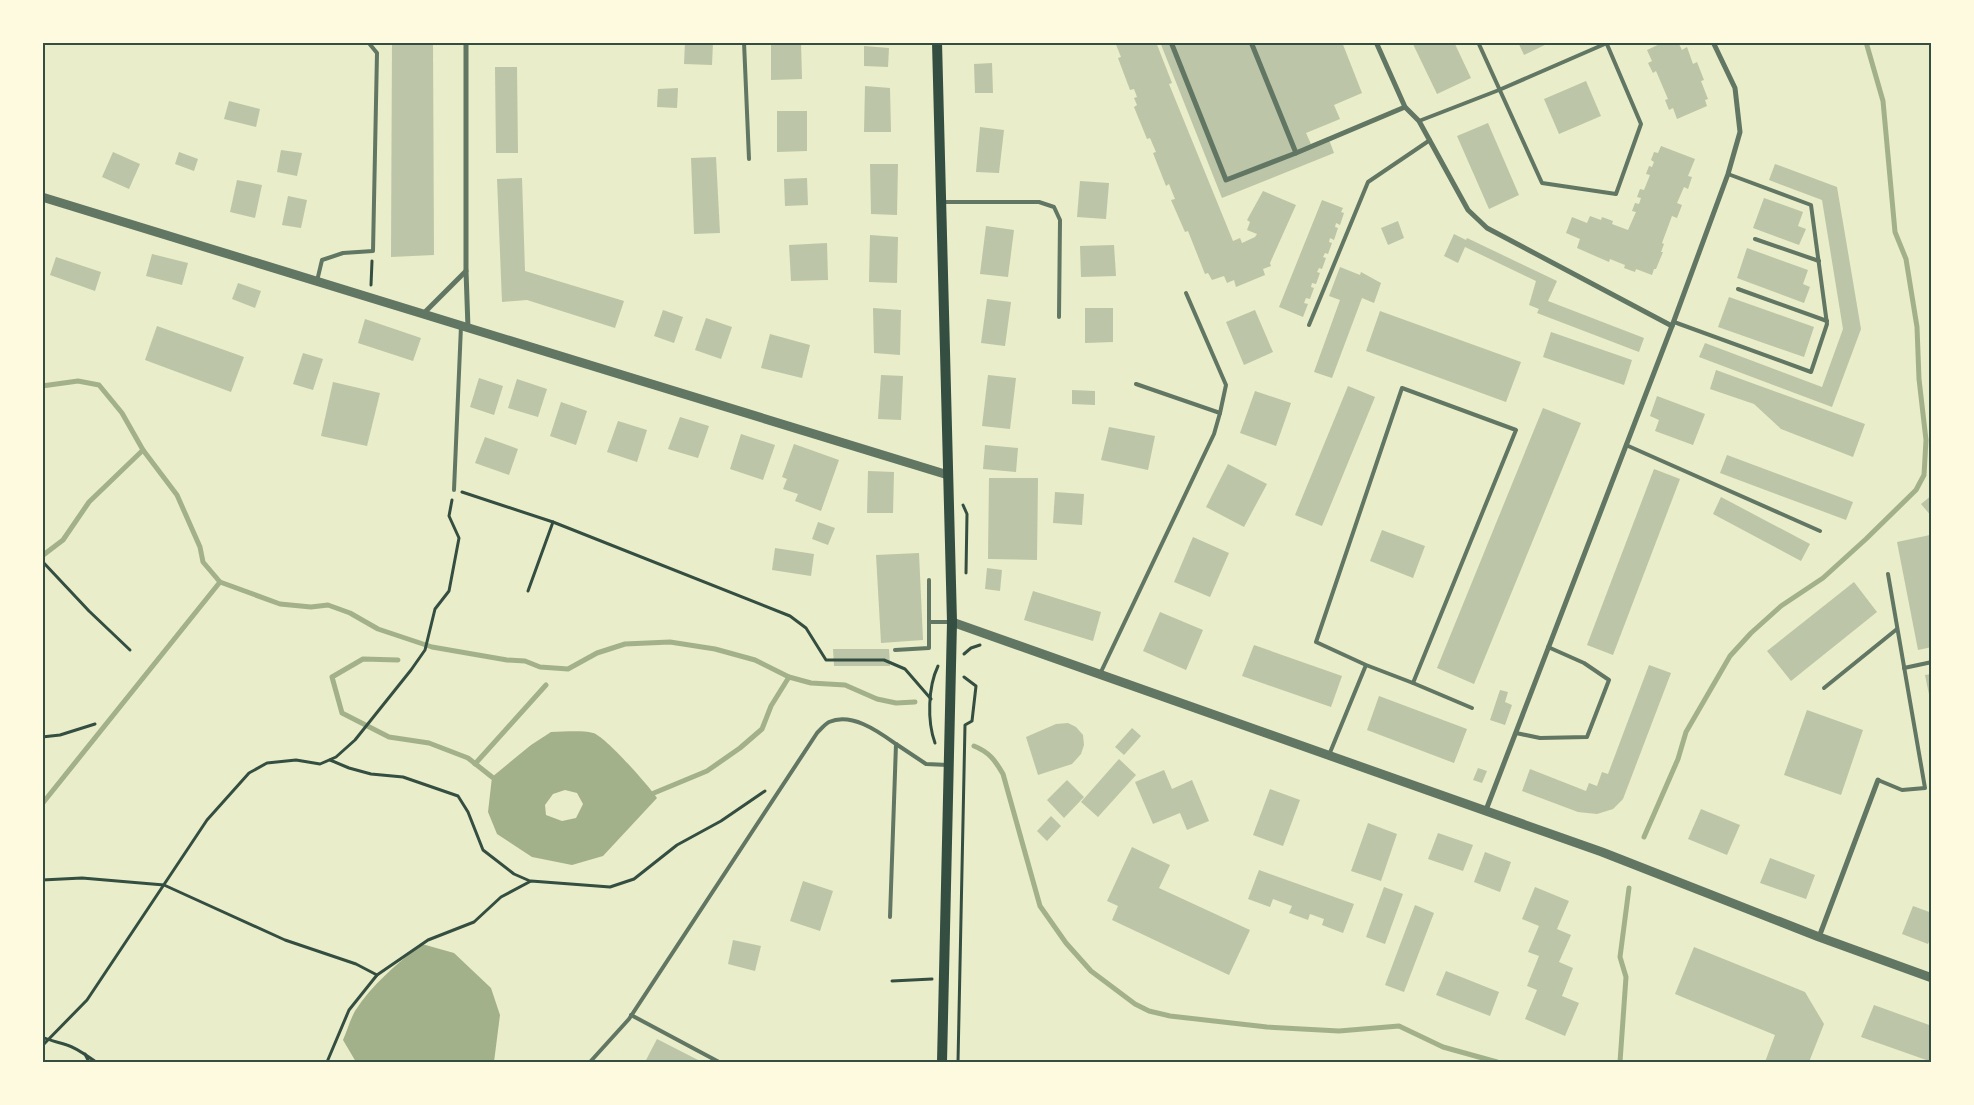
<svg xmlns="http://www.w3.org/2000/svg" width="1974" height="1105" viewBox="0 0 1974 1105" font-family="Commissioner,sans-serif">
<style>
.water{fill:#a3b18a;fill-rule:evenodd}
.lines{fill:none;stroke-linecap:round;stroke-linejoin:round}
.stream{stroke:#a3b18a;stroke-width:5}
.building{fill:#bcc5a7}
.path{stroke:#344e41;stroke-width:3}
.service{stroke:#617663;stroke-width:4}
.minor{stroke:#617663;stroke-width:5}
.tertiary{stroke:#617663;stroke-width:9}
.secondary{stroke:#344e41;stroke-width:10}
.neatline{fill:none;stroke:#344e41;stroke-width:2}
</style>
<rect width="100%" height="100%" fill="#e9edc9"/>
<!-- water -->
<g class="water">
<path d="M551,732C564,732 580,730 593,733C604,735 650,787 657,798L603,856L572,865L532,857L497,834L488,812L492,777L531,745ZM565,790L577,793L583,804L576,818L562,821L546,815L545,805L553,794Z"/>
<path d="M422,944L454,953L491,988L500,1015L494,1062H356L343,1040C347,1031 350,1020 355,1011C372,984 397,964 422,944Z"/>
</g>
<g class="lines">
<!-- stream -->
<g class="stream">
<path d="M42,386L78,381L99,385L122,413L143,450L177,495L200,547L203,562L220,582L280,604L311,607L328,605L350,613L378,629L432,647L507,660L525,661L540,667L568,669L597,653L625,644L670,642L715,649L755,660L789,677L811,683L845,685L877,699L896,703L915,702"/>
<path d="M42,556L63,540L89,502L143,450"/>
<path d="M398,660L363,659L332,677L342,713L389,737L429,743L468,758L492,777"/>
<path d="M974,746C989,752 995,760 1003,774L1040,906L1066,943L1091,971L1135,1004L1149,1011L1170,1016L1267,1027L1339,1031L1399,1026L1443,1047L1497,1062"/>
<path d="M475,764L546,685"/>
<path d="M654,793L707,771L740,748L762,729L771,706L789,677"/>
<path d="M42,804L220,582"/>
<path d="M1644,837L1678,759L1686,732L1730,656L1751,633L1781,606L1823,578L1866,539L1916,490L1924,475L1926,440L1919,379L1917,327L1906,259L1895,232L1883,101L1866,42"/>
<path d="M1620,1062L1626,977L1620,957L1629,888"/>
</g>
</g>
<!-- building -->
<g class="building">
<path d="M392,42H433L434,255L391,257Z"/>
<path d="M685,42H713L712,65L684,64Z"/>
<path d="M771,42H801L802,79L771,80Z"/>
<path d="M1115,42H1156L1172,83L1169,84L1233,241L1240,238L1242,243L1255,237L1257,234L1247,230L1250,222L1247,220L1263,191L1296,205L1270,263L1271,266L1263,269L1265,275L1236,287L1234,280L1227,283L1224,276L1212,280L1208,273L1205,274L1188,231L1185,232L1171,200L1175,199L1169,184L1166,186L1153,153L1156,152L1150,138L1147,139L1134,107L1137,105L1134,98L1137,97L1134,89L1130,90L1118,58L1121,57Z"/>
<path d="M1160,42H1342L1362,93L1334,105L1340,119L1306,133L1311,144L1328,137L1334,153L1222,198Z"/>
<path d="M1412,42H1454L1471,78L1437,94Z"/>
<path d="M1518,42H1551L1524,55Z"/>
<path d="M1664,42H1678L1682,50L1687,47L1693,64L1697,62L1704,80L1701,81L1708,99L1705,100L1707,106L1677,119L1673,108L1669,110L1665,100L1668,99L1656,71L1653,73L1648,63L1652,61L1647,50Z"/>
<path d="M864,46L889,48L888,67L864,66Z"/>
<path d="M992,63L993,93H975L974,64Z"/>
<path d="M495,67H517L518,153H496Z"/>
<path d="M1586,81L1601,116L1559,134L1544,99Z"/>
<path d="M865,86L890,88L891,132H864Z"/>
<path d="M678,88L677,108L657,107L658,89Z"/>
<path d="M229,101L260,109L256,127L224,119Z"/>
<path d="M777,111H807V151L777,152Z"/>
<path d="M1488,123L1519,195L1489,209L1457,136Z"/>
<path d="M980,127L1004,130L999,173L976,172Z"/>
<path d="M1661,146L1695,159L1688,176L1692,177L1688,189L1684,187L1677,203L1682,205L1677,218L1672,216L1662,243L1664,244L1661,252H1663L1656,269H1654L1652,275L1636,269L1635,272L1624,268L1625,265L1610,259L1609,262L1577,248L1580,239L1566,233L1572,217L1587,223L1590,216L1601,220L1602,217L1613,221L1612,224L1628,230L1636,212L1632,211L1635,203L1639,204L1641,198L1637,197L1640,189L1644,190L1650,175L1646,174L1649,166L1652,167L1654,162L1651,160L1654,152L1658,153Z"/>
<path d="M281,150L302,153L297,176L277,172Z"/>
<path d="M113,152L140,164L129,189L102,177Z"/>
<path d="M179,152L198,159L194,171L175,164Z"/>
<path d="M716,157L720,233L694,234L691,158Z"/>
<path d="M870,164H898L897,215L871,214Z"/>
<path d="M1775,164L1837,187L1861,329L1832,407L1699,357L1705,343L1822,387L1843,329L1822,200L1769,180Z"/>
<path d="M522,178L525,271L624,301L615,328L527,300L502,302L497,179Z"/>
<path d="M807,178L808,205L785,206L784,179Z"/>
<path d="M237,180L262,185L255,218L230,212Z"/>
<path d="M1080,181L1109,183L1106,219L1077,217Z"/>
<path d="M288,196L307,200L301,228L282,225Z"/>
<path d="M1764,198L1803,212L1798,226L1806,229L1799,245L1753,228Z"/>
<path d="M1322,200L1343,208L1341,212L1344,213L1340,225L1336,223L1335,227L1338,228L1334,240L1330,238L1329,242L1332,243L1328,254L1325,253L1323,257L1326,258L1322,269L1319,268L1317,272L1320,273L1316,284L1312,283L1311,287L1314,288L1310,299L1306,298L1304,303L1308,304L1303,317L1279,307Z"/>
<path d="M1398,221L1404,238L1388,245L1381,228Z"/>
<path d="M986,226L1014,230L1008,277L980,274Z"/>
<path d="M1454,234L1466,240L1467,238L1557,281L1548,301L1644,338L1639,352L1537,313L1539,309L1529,305L1536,281L1465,247L1458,263L1444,256Z"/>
<path d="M870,235L898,237L897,283L869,282Z"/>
<path d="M827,243L828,280L791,281L789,245Z"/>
<path d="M1114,245L1116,276L1081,277L1080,246Z"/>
<path d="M1747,248L1808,270L1803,284L1810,287L1804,303L1737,278Z"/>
<path d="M152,254L188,263L182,285L146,276Z"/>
<path d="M56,257L101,272L95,291L50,275Z"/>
<path d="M1340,267L1360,275L1361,272L1381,283L1374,303L1362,298L1332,378L1314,372L1340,300L1329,296Z"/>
<path d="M238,283L261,291L255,308L232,299Z"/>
<path d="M1729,297L1814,327L1804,357L1718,327Z"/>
<path d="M987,299L1011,302L1005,346L981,343Z"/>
<path d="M873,308L901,310L900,355L874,353Z"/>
<path d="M1085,308H1113V342L1085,343Z"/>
<path d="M663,310L683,317L674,343L654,336Z"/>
<path d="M1255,310L1273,352L1244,365L1226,322Z"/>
<path d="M1380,311L1521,362L1506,402L1366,351Z"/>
<path d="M706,318L732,327L721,359L695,350Z"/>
<path d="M365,319L421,338L413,361L358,343Z"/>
<path d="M157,326L244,357L231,392L145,360Z"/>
<path d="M1551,332L1632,360L1624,385L1543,357Z"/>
<path d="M770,334L810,345L802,378L761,368Z"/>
<path d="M303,353L323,359L313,390L293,384Z"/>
<path d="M1716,370L1865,424L1853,457L1781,429L1754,404L1710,389Z"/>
<path d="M881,375L903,376L901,420L878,419Z"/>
<path d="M988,375L1016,378L1010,429L982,426Z"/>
<path d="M479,378L503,386L494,415L470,407Z"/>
<path d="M517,379L547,389L538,417L508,408Z"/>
<path d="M333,382L380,393L367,446L321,436Z"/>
<path d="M1348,386L1375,397L1322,526L1295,515Z"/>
<path d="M1072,390L1095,391V405L1072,404Z"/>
<path d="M1255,391L1291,403L1276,446L1240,433Z"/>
<path d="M1657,396L1705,414L1693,445L1655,431L1659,420L1650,416Z"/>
<path d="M561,402L587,411L576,445L550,436Z"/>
<path d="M1543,408L1581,423L1474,684L1437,668Z"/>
<path d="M680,417L709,426L698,458L668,449Z"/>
<path d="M618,421L647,430L637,462L607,452Z"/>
<path d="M1109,427L1155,436L1148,470L1101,460Z"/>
<path d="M741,434L775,445L763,480L730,469Z"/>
<path d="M485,437L518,449L509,475L475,463Z"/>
<path d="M794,444L839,460L821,511L795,501L798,494L783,489L787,479L782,477Z"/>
<path d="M985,445L1018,448L1016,472L983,469Z"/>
<path d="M1727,455L1853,502L1846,520L1720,473Z"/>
<path d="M1228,464L1267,484L1244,527L1206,507Z"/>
<path d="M1654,469L1680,479L1613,655L1587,645Z"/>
<path d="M868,471L894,472L893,513H867Z"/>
<path d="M989,478H1038L1037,560L988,559Z"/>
<path d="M1055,492L1084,494L1082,525L1053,523Z"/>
<path d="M1932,495V517L1921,504Z"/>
<path d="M1721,497L1810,544L1801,561L1713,514Z"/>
<path d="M818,522L835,528L828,545L812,539Z"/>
<path d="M1382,530L1425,546L1413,578L1370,561Z"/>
<path d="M1930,535L1932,647L1918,650L1897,542Z"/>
<path d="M1193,537L1229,553L1210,597L1174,582Z"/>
<path d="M775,548L814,554L811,576L772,570Z"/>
<path d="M919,553L923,640L881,643L876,555Z"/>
<path d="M987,568L1002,570L1000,591L985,589Z"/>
<path d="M1854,582L1877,612L1791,681L1767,651Z"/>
<path d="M1033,591L1101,612L1093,641L1024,620Z"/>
<path d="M1160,612L1203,630L1186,670L1143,651Z"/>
<path d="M1254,645L1342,676L1331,707L1242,676Z"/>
<path d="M833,649H889L890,666H834Z"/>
<path d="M1649,665L1671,673L1623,799L1613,809L1597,814L1578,812L1522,791L1530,769L1586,791L1589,783L1597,786L1602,772L1608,774Z"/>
<path d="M1932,674V704H1931L1925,675Z"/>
<path d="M1500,690L1508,692L1505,702L1512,705L1505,725L1490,720Z"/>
<path d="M1379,696L1467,729L1454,763L1367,730Z"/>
<path d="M1807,710L1863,730L1841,795L1784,775Z"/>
<path d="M1068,723L1076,727L1083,735L1084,745L1081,754L1072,764L1038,775L1026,737L1056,724Z"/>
<path d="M1132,728L1141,736L1124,755L1115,747Z"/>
<path d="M1119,759L1136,775L1098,817L1081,802Z"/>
<path d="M1478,768L1487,771L1482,783L1473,780Z"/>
<path d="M1164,770L1172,789L1192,780L1209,821L1187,830L1180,813L1153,824L1135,782Z"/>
<path d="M1067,780L1084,797L1064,818L1047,800Z"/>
<path d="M1270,789L1300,800L1283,846L1253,835Z"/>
<path d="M1701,809L1740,825L1727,855L1688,839Z"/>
<path d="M1051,816L1061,826L1047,841L1037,831Z"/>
<path d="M1368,823L1397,834L1381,881L1351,871Z"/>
<path d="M1438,833L1473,845L1463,871L1428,859Z"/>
<path d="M1132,847L1170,865L1159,888L1250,930L1229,975L1112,920L1118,906L1107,901Z"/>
<path d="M1485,852L1511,862L1500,892L1474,882Z"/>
<path d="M1770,858L1815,875L1806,899L1760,883Z"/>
<path d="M1259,870L1354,904L1343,933L1322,925L1324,919L1310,914L1308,920L1289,913L1292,906L1273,899L1270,907L1248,899Z"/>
<path d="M803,881L833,891L820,931L790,921Z"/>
<path d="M1384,887L1403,894L1385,944L1366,937Z"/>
<path d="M1535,887L1569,901L1557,929L1571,935L1559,962L1573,968L1562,996L1579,1003L1565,1036L1525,1019L1537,990L1527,986L1539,956L1528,952L1539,926L1522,919Z"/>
<path d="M1415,905L1434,913L1404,992L1385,985Z"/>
<path d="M1913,906L1932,913V934L1928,944L1902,934Z"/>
<path d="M733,940L761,946L755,971L728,964Z"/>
<path d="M1694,947L1805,992L1824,1024L1809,1062H1765L1775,1035L1675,994Z"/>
<path d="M1446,971L1499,992L1490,1016L1436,995Z"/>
<path d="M1874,1005L1932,1026V1062L1861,1037Z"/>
<path d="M657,1039L702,1062H645Z"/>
</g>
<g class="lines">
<!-- path -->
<g class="path">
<path d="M371,285L372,261"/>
<path d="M462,492L553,522L790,616L806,628L826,660H884L905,669L931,699"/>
<path d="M963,505L967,514L966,573"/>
<path d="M42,561L89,611L130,650"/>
<path d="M528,591L553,522"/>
<path d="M964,654L971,648L980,645"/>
<path d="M42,737L60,735L95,724"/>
<path d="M935,743C927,721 928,687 938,666"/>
<path d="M330,760L349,768L371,774L403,777L458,796L468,812L483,850L514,874L530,881"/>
<path d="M42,880L82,878L164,885L285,940L356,964L377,975"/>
<path d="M892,981L932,979"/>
<path d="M42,1037C51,1041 58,1042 67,1045C77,1048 87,1056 96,1062"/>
<path d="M42,1046L87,1000L207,820L249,773L267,763L296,760L320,764L336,757L355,740L411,670L425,650L435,609L449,591L459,538L449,516L452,500"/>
<path d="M85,1054L89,1062"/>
<path d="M327,1062L349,1010L377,975L428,940L474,922L501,897L531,881L610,887L634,879L677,845L721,821L765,791"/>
<path d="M958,1062L965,725L972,721L976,686L964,677"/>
</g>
<!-- service -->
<g class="service">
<path d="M744,42L749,159"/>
<path d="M1478,42L1542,183L1616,194L1641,124L1606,42"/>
<path d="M1419,121L1499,90L1607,43"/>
<path d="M942,202H1039L1054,207L1060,220L1059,317"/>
<path d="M1755,239L1819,261"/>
<path d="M317,281L322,260L343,253L373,251L377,53L368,42"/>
<path d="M1738,289L1827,321"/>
<path d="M1186,293L1226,385L1220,413"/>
<path d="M1674,322L1811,372L1827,324L1811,205L1728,174"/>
<path d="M1309,325L1368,182L1430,140"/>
<path d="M1626,445L1820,531"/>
<path d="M454,490L461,326"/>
<path d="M929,622H952"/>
<path d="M895,650L929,648V580"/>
<path d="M1904,668L1932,662"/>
<path d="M1100,674L1214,434L1220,413L1136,384"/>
<path d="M1413,683L1472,708"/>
<path d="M1824,688L1897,629"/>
<path d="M1516,733L1540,738L1587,737L1609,680L1584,663L1548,647"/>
<path d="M1329,755L1366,665L1413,683L1516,430L1402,388L1316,642L1366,665"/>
<path d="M1878,780L1902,790L1925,788L1888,574"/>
<path d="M890,917L896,744L926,764L948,765"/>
<path d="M631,1015L719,1062"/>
<path d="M590,1062L629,1019L817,733C821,729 825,724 829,722C852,712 879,732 896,744"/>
</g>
<!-- minor -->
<g class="minor">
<path d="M466,42V271L468,328"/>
<path d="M1171,42L1226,180L1296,153L1405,107"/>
<path d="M1251,42L1296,153"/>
<path d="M1376,42L1405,107L1419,121L1468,210L1487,228L1672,326"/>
<path d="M423,314L466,271"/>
<path d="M1486,810L1672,326L1728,174L1740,132L1735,88L1713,42"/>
<path d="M1819,937L1878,780"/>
</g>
<!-- tertiary -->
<g class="tertiary">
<path d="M42,197L948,475"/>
<path d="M952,622L1602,852L1819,937L1932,978"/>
</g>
<!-- secondary -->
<path class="secondary" d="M937,42L952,622L942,1062"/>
</g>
<!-- border -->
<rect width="1974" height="1105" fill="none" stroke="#fefae0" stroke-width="88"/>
<rect x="44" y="44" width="1886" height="1017" class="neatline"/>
</svg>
